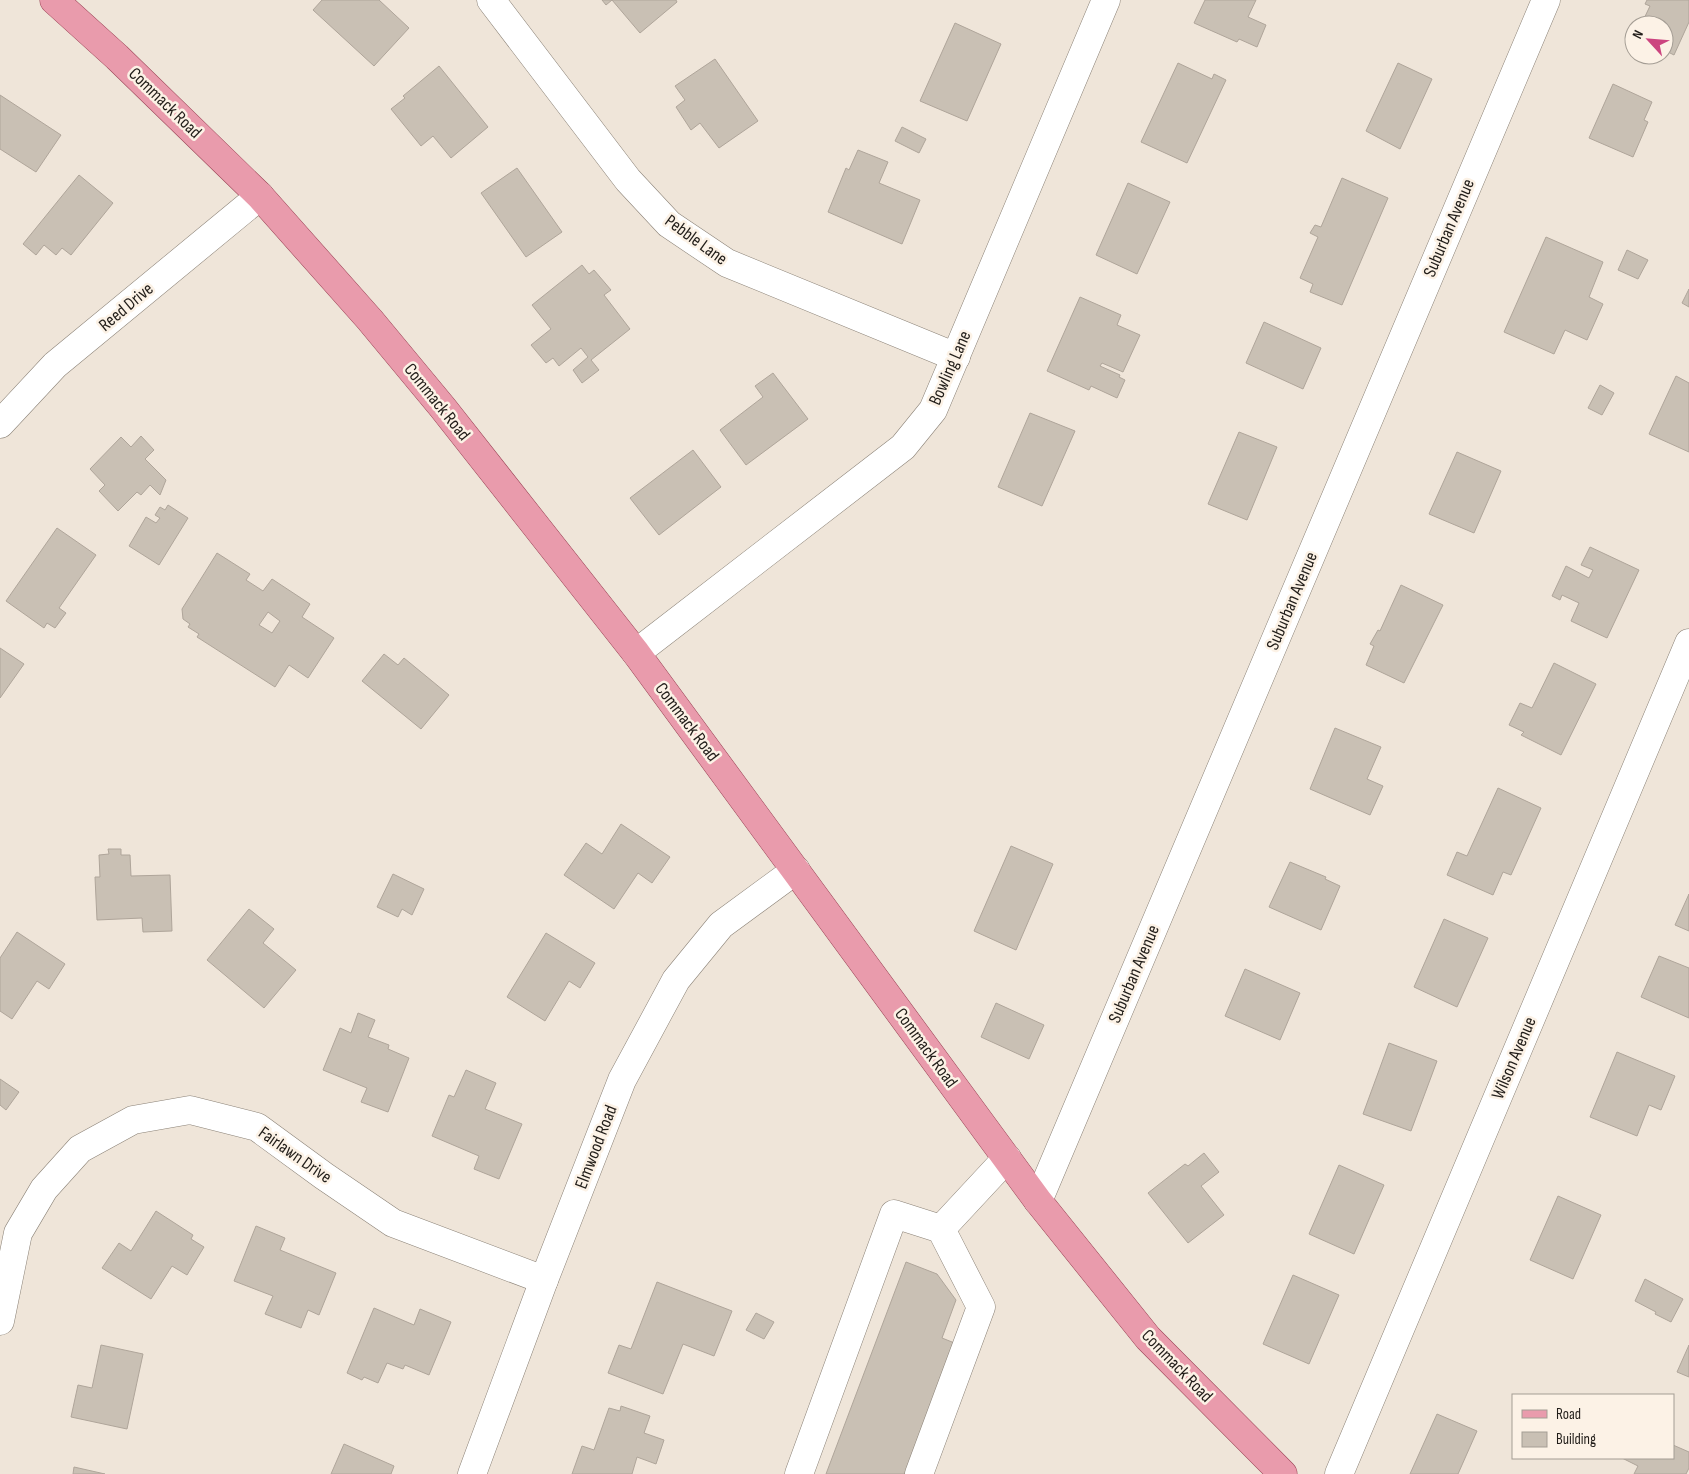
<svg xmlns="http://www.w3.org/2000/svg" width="1689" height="1474" viewBox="0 0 1689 1474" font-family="'Sofia Sans Condensed',sans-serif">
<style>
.building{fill:#c9c0b4;stroke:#afa59a;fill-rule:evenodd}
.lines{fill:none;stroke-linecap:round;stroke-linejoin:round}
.minor-casing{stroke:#8b8277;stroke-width:29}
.major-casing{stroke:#994355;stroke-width:29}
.minor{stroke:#fff;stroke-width:28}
.major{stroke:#e99bac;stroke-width:28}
.labels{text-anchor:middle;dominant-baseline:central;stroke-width:5;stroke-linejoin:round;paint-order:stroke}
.street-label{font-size:18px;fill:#211d19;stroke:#fcf2e6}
</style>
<rect width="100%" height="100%" fill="#efe5d9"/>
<!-- building -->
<g class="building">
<path d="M322,0H379L409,28L374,66L313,10Z"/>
<path d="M602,0H676L677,2L640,33L612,0L606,5Z"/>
<path d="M1205,0H1256L1248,17L1266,25L1257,47L1239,39L1237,42L1194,23Z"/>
<path d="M1647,0H1689V22L1674,55L1664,50V25H1641L1650,6L1645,4Z"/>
<path d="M955,23L1001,44L967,121L920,101Z"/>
<path d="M715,59L758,121L719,148L700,123L691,130L676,107L685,100L675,86Z"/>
<path d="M1178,63L1212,79L1214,74L1226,80L1187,163L1141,142Z"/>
<path d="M1398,63L1432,79L1400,149L1366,131Z"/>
<path d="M439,66L488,127L451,158L433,136L421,146L391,109L405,98L403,96Z"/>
<path d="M1613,84L1652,102L1644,120L1648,122L1633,157L1589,138Z"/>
<path d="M0,95L61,135L36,172L0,149Z"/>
<path d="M902,127L926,139L919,153L895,141Z"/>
<path d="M858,150L888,162L879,183L920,200L902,244L828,212L846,168L849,170Z"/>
<path d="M517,168L562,232L526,257L481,193Z"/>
<path d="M79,175L113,203L71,255L62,248L56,255L44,245L36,255L23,244Z"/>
<path d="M1342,178L1388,198L1342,305L1310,292L1313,284L1300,278L1318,237L1310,233L1315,225L1321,227Z"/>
<path d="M1128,183L1170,202L1137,274L1096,255Z"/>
<path d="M1546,237L1603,262L1589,297L1603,304L1587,340L1565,330L1554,354L1504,332Z"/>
<path d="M1627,250L1648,260L1638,279L1618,270Z"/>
<path d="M582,265L589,274L594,270L611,290L604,295L630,329L591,360L599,370L582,383L573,370L588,357L581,348L559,366L553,358L546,363L531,345L551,329L532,305Z"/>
<path d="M1689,289V307L1682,303Z"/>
<path d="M1080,297L1121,315L1117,325L1140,335L1123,372L1102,363L1100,366L1120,375L1119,377L1125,380L1117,398L1091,386L1089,390L1047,371Z"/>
<path d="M1264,322L1321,348L1303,389L1246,363Z"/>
<path d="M773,373L808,419L746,465L720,430L763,397L755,386Z"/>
<path d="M1676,376L1689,383V452L1649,434Z"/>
<path d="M1600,385L1614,393L1602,415L1588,408Z"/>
<path d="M1030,413L1075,431L1042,506L998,487Z"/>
<path d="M1239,432L1277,447L1247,520L1208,504Z"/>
<path d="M141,436L154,450L145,459L166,480L160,495L150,485L141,495L137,492L118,511L99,491L105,485L90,469L121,437L131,447Z"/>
<path d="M693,450L721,487L659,535L630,498Z"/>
<path d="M1457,452L1501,471L1474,533L1429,514Z"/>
<path d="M168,505L188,518L159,565L129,546L146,517L156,523L160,518L155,515L160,507L165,510Z"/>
<path d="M57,528L96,555L59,608L66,613L55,628L47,623L44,628L6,601Z"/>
<path d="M1590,547L1639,570L1607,638L1571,621L1579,603L1562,595L1560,600L1552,596L1566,566L1589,578L1593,570L1581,565Z"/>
<path d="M217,553L250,574L246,580L263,591L272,579L310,604L302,617L334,638L308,678L289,665L275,687L197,637L199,634L188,627L190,624L183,619L182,609ZM268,612L280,621L272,633L259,625Z"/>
<path d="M1401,585L1443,605L1404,683L1366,665L1374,646L1370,644L1378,630L1380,631Z"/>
<path d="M0,648L24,664L0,698Z"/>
<path d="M384,654L398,665L404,658L449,695L421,729L362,681Z"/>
<path d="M1554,663L1596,684L1561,755L1521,735L1524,732L1509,725L1520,703L1532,708Z"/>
<path d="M1335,728L1381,747L1367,779L1383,786L1370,815L1310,789Z"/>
<path d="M1498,788L1541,808L1511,875L1503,872L1493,895L1447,875L1457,852L1467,856Z"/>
<path d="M621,824L670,857L652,883L638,873L614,909L564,875L586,843L602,854Z"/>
<path d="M1011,846L1053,864L1016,950L974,931Z"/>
<path d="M108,849H121V855H130L131,876L170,875L172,931L143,932L142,918L97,920L95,877H100L99,855L109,854Z"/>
<path d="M1290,862L1326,877L1325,879L1340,886L1321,930L1269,907Z"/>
<path d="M393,874L424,889L412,915L402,909L398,917L377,907Z"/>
<path d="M1689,894V931L1675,925Z"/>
<path d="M249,909L274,929L263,943L296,970L264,1008L207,960Z"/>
<path d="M1444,919L1488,938L1457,1007L1414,987Z"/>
<path d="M17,932L65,964L49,989L37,981L12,1019L0,1011V958Z"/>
<path d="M546,933L595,963L580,988L569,981L545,1021L507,997Z"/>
<path d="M1659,956L1689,968V1018L1641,997Z"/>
<path d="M1245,969L1300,993L1280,1040L1225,1016Z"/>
<path d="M996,1003L1044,1025L1029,1059L981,1037Z"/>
<path d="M358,1013L375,1020L368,1037L389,1045L388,1049L409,1058L388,1112L361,1102L367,1088L323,1070L340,1028L351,1033Z"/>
<path d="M1389,1043L1437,1061L1411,1131L1363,1114Z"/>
<path d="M1617,1052L1675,1076L1661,1110L1649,1105L1637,1136L1590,1117Z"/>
<path d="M466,1070L496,1083L485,1109L522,1124L499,1179L474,1169L479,1156L432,1136L449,1095L454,1097Z"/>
<path d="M0,1079L19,1092L6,1110L0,1105Z"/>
<path d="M1204,1153L1219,1172L1201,1186L1224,1215L1188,1243L1148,1193L1185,1164L1188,1166Z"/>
<path d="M1339,1165L1384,1185L1354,1254L1309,1234Z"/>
<path d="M1558,1196L1601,1215L1573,1279L1530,1260Z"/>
<path d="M156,1211L193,1235L191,1239L204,1247L187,1275L172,1266L151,1299L102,1268L119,1243L131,1251Z"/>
<path d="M256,1226L285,1238L280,1250L336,1273L319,1315L308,1310L301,1328L265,1314L273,1296L234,1281Z"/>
<path d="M906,1262L937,1274L956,1300L942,1338L957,1344L908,1474H826Z"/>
<path d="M1293,1275L1339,1295L1309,1364L1263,1344Z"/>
<path d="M1645,1279L1683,1299L1671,1322L1655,1314L1656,1312L1635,1301Z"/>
<path d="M657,1282L732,1311L714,1356L683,1344L663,1394L608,1373L619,1345L631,1349Z"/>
<path d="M374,1308L414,1325L420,1309L451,1322L429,1375L405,1365L403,1369L387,1363L378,1383L364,1377L362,1380L347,1373Z"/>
<path d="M756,1313L774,1322L764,1339L746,1330Z"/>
<path d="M101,1345L143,1354L127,1429L71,1417L78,1385L92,1388Z"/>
<path d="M1689,1345V1377L1677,1372Z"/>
<path d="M621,1406L650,1416L644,1433L664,1440L656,1464L637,1457L632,1474H572L582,1446L594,1450L609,1408L620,1411Z"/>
<path d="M1437,1414L1477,1431L1458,1474H1410Z"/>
<path d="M344,1444L394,1466L391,1474H331Z"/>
<path d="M1673,1445L1689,1452V1468L1686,1474H1634L1638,1466L1622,1458H1673Z"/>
<path d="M74,1467L105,1474H73Z"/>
</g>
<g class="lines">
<!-- minor casing -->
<g class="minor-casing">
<g id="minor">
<path d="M491,0L628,180L669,224L727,263L956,357"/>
<path d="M0,424L55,365L260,196"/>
<path d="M636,653L903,447L933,410L1106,0"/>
<path d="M1038,1201L1546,0"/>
<path d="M941,1229L1007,1158"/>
<path d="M0,1321L18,1233L44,1189L80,1149L133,1120L190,1110L257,1127L324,1176L393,1223L544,1280"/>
<path d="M472,1474L544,1280L622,1080L676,980L721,925L796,870"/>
<path d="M799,1474L894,1214L941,1229L981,1307L919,1474"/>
<path d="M1339,1474L1689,643"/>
</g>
</g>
<!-- major casing -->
<g class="major-casing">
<path id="major" d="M54,0L117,57L260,196L370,320L443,408L636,653L1038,1201L1148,1338L1283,1474"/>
</g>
<!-- minor -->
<use href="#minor" class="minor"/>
<!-- major -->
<use href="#major" class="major"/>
</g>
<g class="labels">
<!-- street labels -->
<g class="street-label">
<text transform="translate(165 103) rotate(44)">Commack Road</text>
<text transform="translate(1449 228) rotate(-67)">Suburban Avenue</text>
<text transform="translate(696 240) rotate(36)">Pebble Lane</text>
<text transform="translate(126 307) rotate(-40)">Reed Drive</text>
<text transform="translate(950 368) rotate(-66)">Bowling Lane</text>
<text transform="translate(437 402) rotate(51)">Commack Road</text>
<text transform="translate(1292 601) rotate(-67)">Suburban Avenue</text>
<text transform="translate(687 722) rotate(53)">Commack Road</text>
<text transform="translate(1134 974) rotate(-67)">Suburban Avenue</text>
<text transform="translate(926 1048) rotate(54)">Commack Road</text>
<text transform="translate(1514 1058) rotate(-67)">Wilson Avenue</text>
<text transform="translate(596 1147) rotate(-69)">Elmwood Road</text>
<text transform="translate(295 1155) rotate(35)">Fairlawn Drive</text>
<text transform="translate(1177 1366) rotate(46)">Commack Road</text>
</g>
</g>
<!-- legend -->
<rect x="1512" y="1394" width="162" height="65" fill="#fcf2e6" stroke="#a49d94"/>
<rect x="1522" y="1410" width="25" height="8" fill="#e99bac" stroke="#a49d94"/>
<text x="1556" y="1419" font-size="15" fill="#211d19">Road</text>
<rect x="1522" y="1432" width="25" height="15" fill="#c9c0b4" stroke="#a49d94"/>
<text x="1556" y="1444" font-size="15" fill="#211d19">Building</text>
<!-- north arrow -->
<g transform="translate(1649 40) rotate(296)"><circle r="24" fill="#fcf2e6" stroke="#a49d94"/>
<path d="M0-4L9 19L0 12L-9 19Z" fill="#cc447f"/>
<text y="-8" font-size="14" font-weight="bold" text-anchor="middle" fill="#211d19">N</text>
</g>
</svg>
